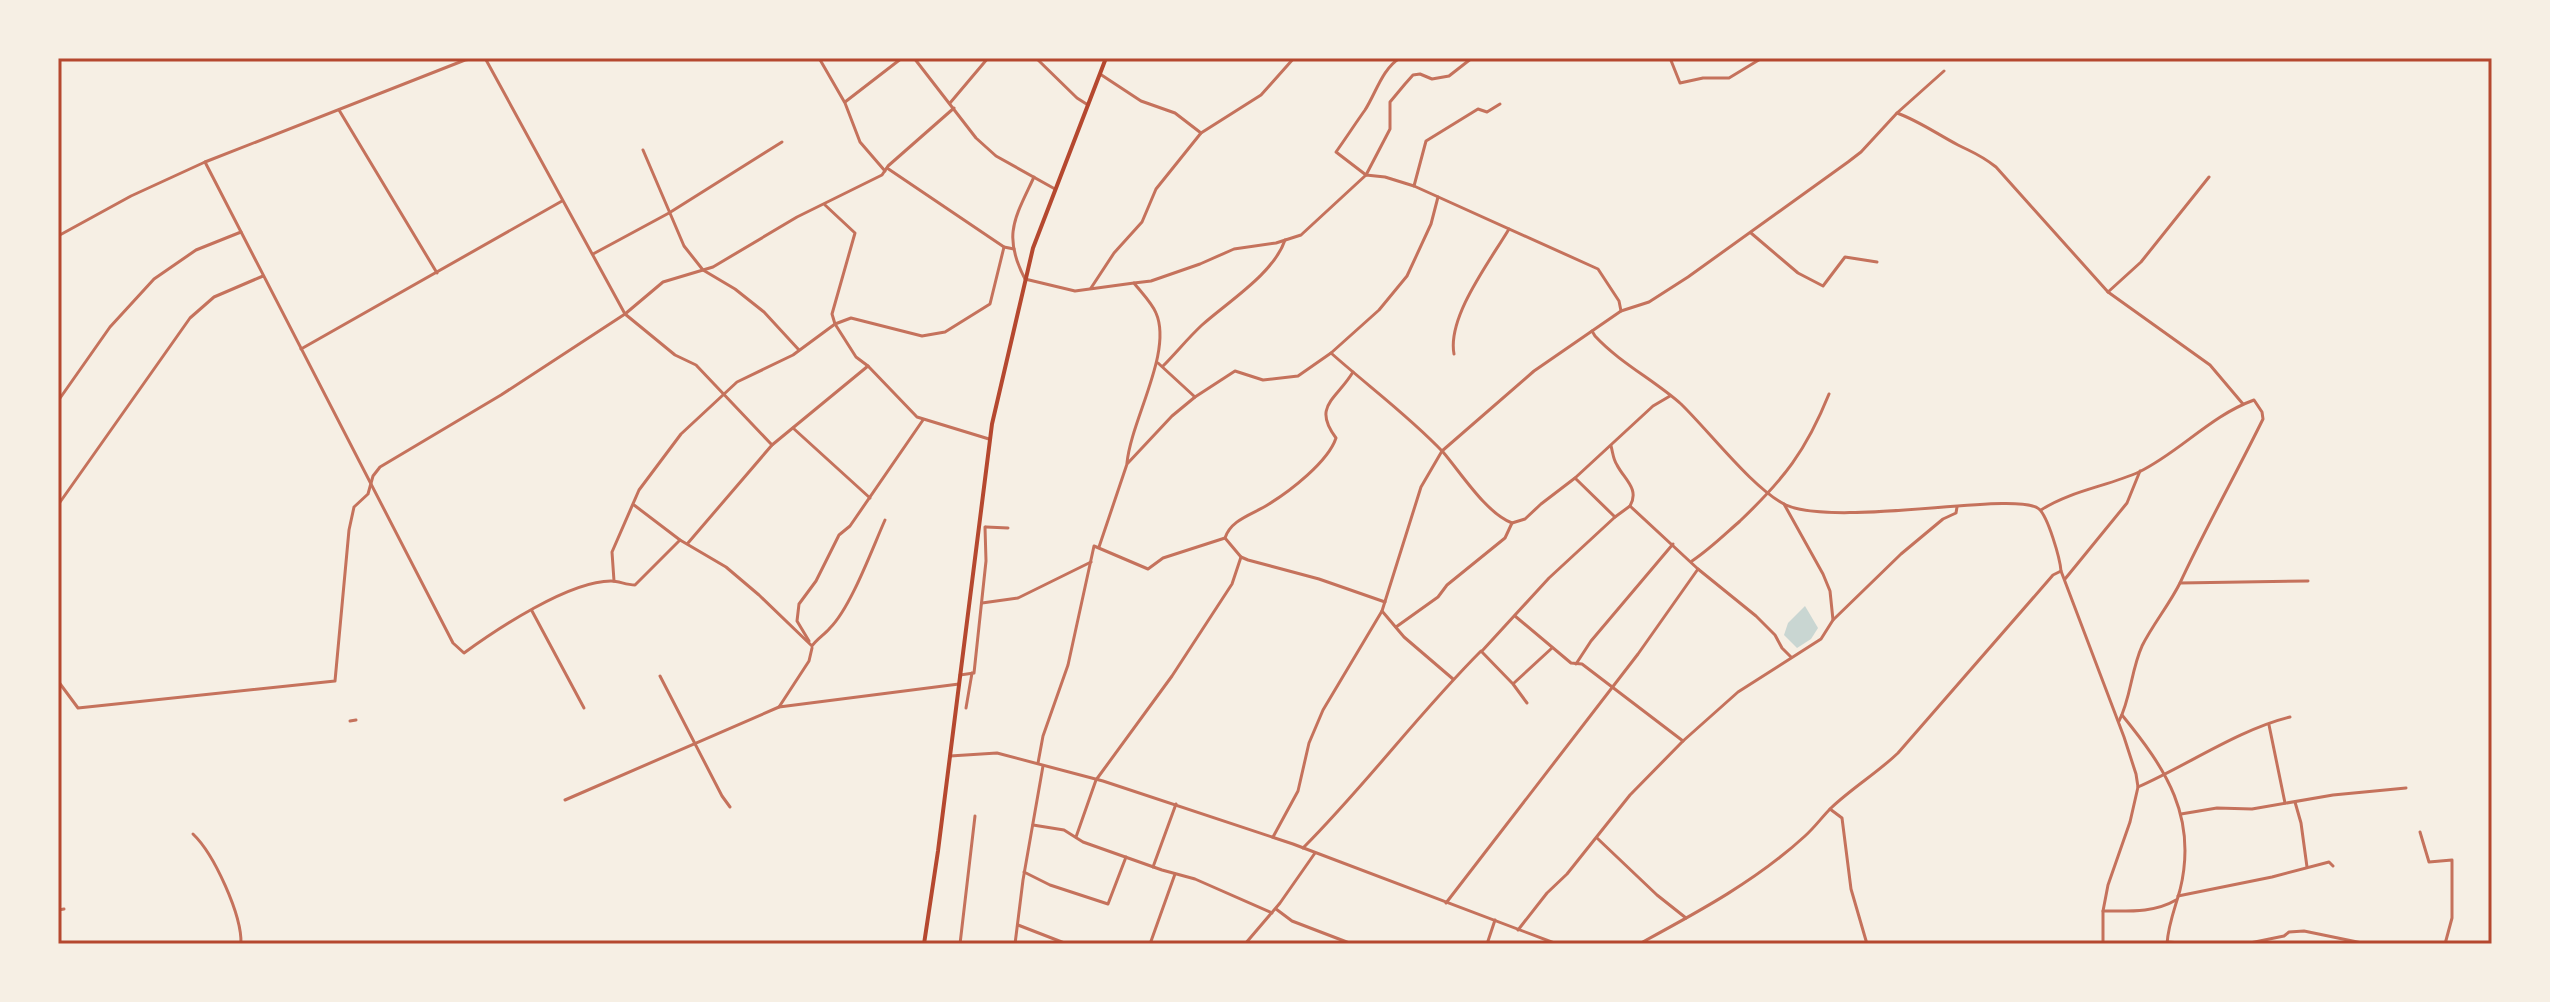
<svg xmlns="http://www.w3.org/2000/svg" width="2550" height="1002" viewBox="0 0 2550 1002" font-family="Roboto,sans-serif">
<style>
.water{fill:#c9d6d2}
.lines{fill:none;stroke-linecap:round;stroke-linejoin:round}
.minor{stroke:#c5725c;stroke-width:3}
.tertiary{stroke:#c5725c;stroke-width:3}
.primary{stroke:#b5482f;stroke-width:4}
.neatline{fill:none;stroke:#b5482f;stroke-width:3}
</style>
<rect width="100%" height="100%" fill="#f6efe4"/>
<!-- water -->
<path class="water" d="M1805,606L1818,628L1811,639L1797,648L1784,635L1788,623Z"/>
<g class="lines">
<!-- minor -->
<g class="minor">
<path d="M485,58L625,314L675,355L696,365L772,445"/>
<path d="M819,58L845,103L860,142L885,171"/>
<path d="M914,58L976,138L996,156L1055,189"/>
<path d="M1036,58L1077,98L1088,105"/>
<path d="M1400,58C1382,69 1376,93 1365,110C1355,124 1346,138 1336,152L1366,175L1390,129V102L1405,84L1413,75L1420,74L1432,79L1449,76L1472,58"/>
<path d="M1670,58L1680,83L1703,78H1729L1762,58"/>
<path d="M1100,74L1141,101L1175,113L1201,133"/>
<path d="M845,102L902,58"/>
<path d="M950,103L988,58"/>
<path d="M339,110L437,273"/>
<path d="M1897,113C1919,121 1937,134 1958,145C1974,153 1981,155 1996,167L2108,292L2210,365L2243,404"/>
<path d="M643,150L684,246L703,270L735,289L764,312L799,350"/>
<path d="M205,162L465,60L477,58"/>
<path d="M887,168L1004,247L1014,249"/>
<path d="M1034,177C1015,218 1002,235 1025,279L1075,291L1134,283L1151,281L1200,264L1234,249L1276,243L1301,235L1366,175L1385,177L1414,186L1598,269L1619,301L1621,311L1592,331L1595,336C1620,363 1654,380 1681,404C1709,431 1754,490 1786,505C1838,528 2018,490 2039,509C2048,517 2060,558 2061,571"/>
<path d="M1414,186L1426,141L1478,109L1487,112L1500,104"/>
<path d="M825,205L855,233L832,314L835,324L856,357L868,366L917,417L989,439"/>
<path d="M1751,233L1798,273L1823,286L1845,257L1877,262"/>
<path d="M58,236L131,196L205,162L453,643L464,653C497,629 569,581 611,581C619,581 626,585 635,585L680,540"/>
<path d="M593,254L669,213L782,142"/>
<path d="M1091,288L1114,253L1142,222L1156,189L1201,133L1261,95L1294,58"/>
<path d="M2108,292L2141,262L2209,177"/>
<path d="M1621,311L1649,302L1688,277L1848,162L1861,152L1897,113L1944,71"/>
<path d="M301,349L562,201"/>
<path d="M1331,353C1368,386 1409,416 1443,452C1461,473 1486,513 1512,523L1525,519L1541,504L1575,478L1653,406L1670,396"/>
<path d="M1454,354C1447,317 1490,261 1509,229"/>
<path d="M1158,363L1195,397"/>
<path d="M1163,366C1176,353 1188,338 1202,325C1229,301 1274,273 1285,240"/>
<path d="M58,401L110,327L154,279L196,250L241,232"/>
<path d="M793,428L870,498"/>
<path d="M1611,446C1613,453 1613,459 1617,465C1624,479 1640,489 1630,506L1698,569L1756,616L1775,635L1782,648L1791,657"/>
<path d="M1127,463C1131,420 1173,352 1156,313C1152,303 1141,292 1134,283"/>
<path d="M1575,478L1615,517L1630,506"/>
<path d="M1784,504L1823,574L1830,591L1833,620"/>
<path d="M58,505L190,318L214,297L263,276"/>
<path d="M634,505L680,540L726,567L759,595L812,646C817,639 824,635 830,628C851,607 872,549 885,520"/>
<path d="M2041,510C2070,491 2108,486 2139,472C2180,452 2210,416 2254,400L2262,412L2263,419C2236,474 2206,527 2180,583C2169,605 2153,624 2142,646C2131,670 2131,698 2119,721"/>
<path d="M986,527L1008,528"/>
<path d="M1225,538L1241,557L1248,560L1319,579L1385,602"/>
<path d="M688,543L772,445L868,366"/>
<path d="M1099,547L1127,464L1172,416L1195,397L1235,371L1263,380L1298,376L1331,353L1379,310L1407,276L1431,224L1438,197"/>
<path d="M1692,561C1710,549 1724,535 1740,521C1784,479 1806,451 1829,394"/>
<path d="M2065,579L2127,503L2140,471"/>
<path d="M614,581L612,552L639,490L681,434L737,382L793,355L835,324L851,318L922,336L945,332L990,304L1004,247"/>
<path d="M2180,583L2308,581"/>
<path d="M982,603L1018,598L1091,562"/>
<path d="M532,611L584,708"/>
<path d="M1382,611L1404,637L1453,679"/>
<path d="M1515,616L1571,663L1582,664L1683,741"/>
<path d="M1396,627L1438,597L1447,585L1505,538L1512,523"/>
<path d="M809,641L797,621L799,604L816,581L839,535L850,526L923,420"/>
<path d="M1482,651L1549,578L1615,517"/>
<path d="M1576,664L1591,641L1673,544"/>
<path d="M960,675L974,673L986,561L985,527"/>
<path d="M660,676L722,796L730,807"/>
<path d="M58,681L78,708L335,681L349,530L354,507L368,494L373,476L380,467L501,395L625,314L663,282L713,267L797,217L882,175L888,166L954,108"/>
<path d="M1514,683L1552,648"/>
<path d="M779,707L809,661L812,648"/>
<path d="M966,708L972,673"/>
<path d="M2122,715C2166,769 2198,817 2180,890C2175,908 2168,925 2167,944"/>
<path d="M350,721L356,720"/>
<path d="M2269,725L2285,803"/>
<path d="M1038,763L1043,736L1068,665L1094,546L1148,569L1163,558L1225,538C1231,519 1254,514 1269,504C1290,491 1328,462 1336,438C1312,406 1336,400 1353,372"/>
<path d="M2138,787C2186,766 2240,729 2290,717"/>
<path d="M565,800L779,707L959,684"/>
<path d="M2295,802L2301,823L2307,867"/>
<path d="M1830,809L1842,818L1851,889L1867,944"/>
<path d="M2181,814L2217,808L2252,809L2333,795L2406,788"/>
<path d="M1033,825L1064,830L1083,842L1162,870L1195,879L1272,913"/>
<path d="M2420,832L2429,862L2452,860V918L2445,944"/>
<path d="M193,834C214,854 242,915 241,944"/>
<path d="M1076,837L1096,780L1172,676L1232,584L1241,557"/>
<path d="M1273,837L1298,791L1309,743L1323,710L1382,611L1421,487L1442,451L1534,371L1592,331"/>
<path d="M1597,838L1657,895L1686,918"/>
<path d="M1303,848C1366,785 1418,714 1481,651L1513,684L1527,703"/>
<path d="M1153,867L1176,804"/>
<path d="M1024,872L1050,885L1108,904L1126,857"/>
<path d="M2178,896L2272,877L2329,862L2333,866"/>
<path d="M1446,903L1638,654L1698,569"/>
<path d="M1276,909L1292,921L1352,944"/>
<path d="M58,910L64,909"/>
<path d="M2103,911C2128,911 2154,913 2176,900"/>
<path d="M1018,925L1067,944"/>
<path d="M1518,930L1547,893L1567,874L1630,795L1683,741L1738,692L1821,639L1833,620L1901,554L1943,519L1956,513L1957,507"/>
<path d="M2167,942L2197,944"/>
<path d="M960,944L975,816"/>
<path d="M1015,944L1023,880L1043,766"/>
<path d="M1150,944L1175,874"/>
<path d="M1245,944L1280,903L1315,853"/>
<path d="M1487,944L1495,920"/>
<path d="M2245,944L2284,936L2289,932L2304,931L2367,944"/>
</g>
<!-- tertiary -->
<g class="tertiary">
<path d="M950,756L997,753L1103,781L1293,844L1557,944"/>
<path d="M1639,944C1698,912 1756,881 1805,836C1815,827 1822,817 1831,808C1852,788 1877,773 1898,753L2040,590L2053,575L2061,571L2124,737L2136,774L2138,787L2130,822L2108,885L2103,911V944"/>
</g>
<!-- primary -->
<path class="primary" d="M924,944L938,851L992,424L1033,248L1106,58"/>
</g>
<!-- border -->
<rect width="2550" height="1002" fill="none" stroke="#f6efe4" stroke-width="120"/>
<rect x="60" y="60" width="2430" height="882" class="neatline"/>
</svg>
